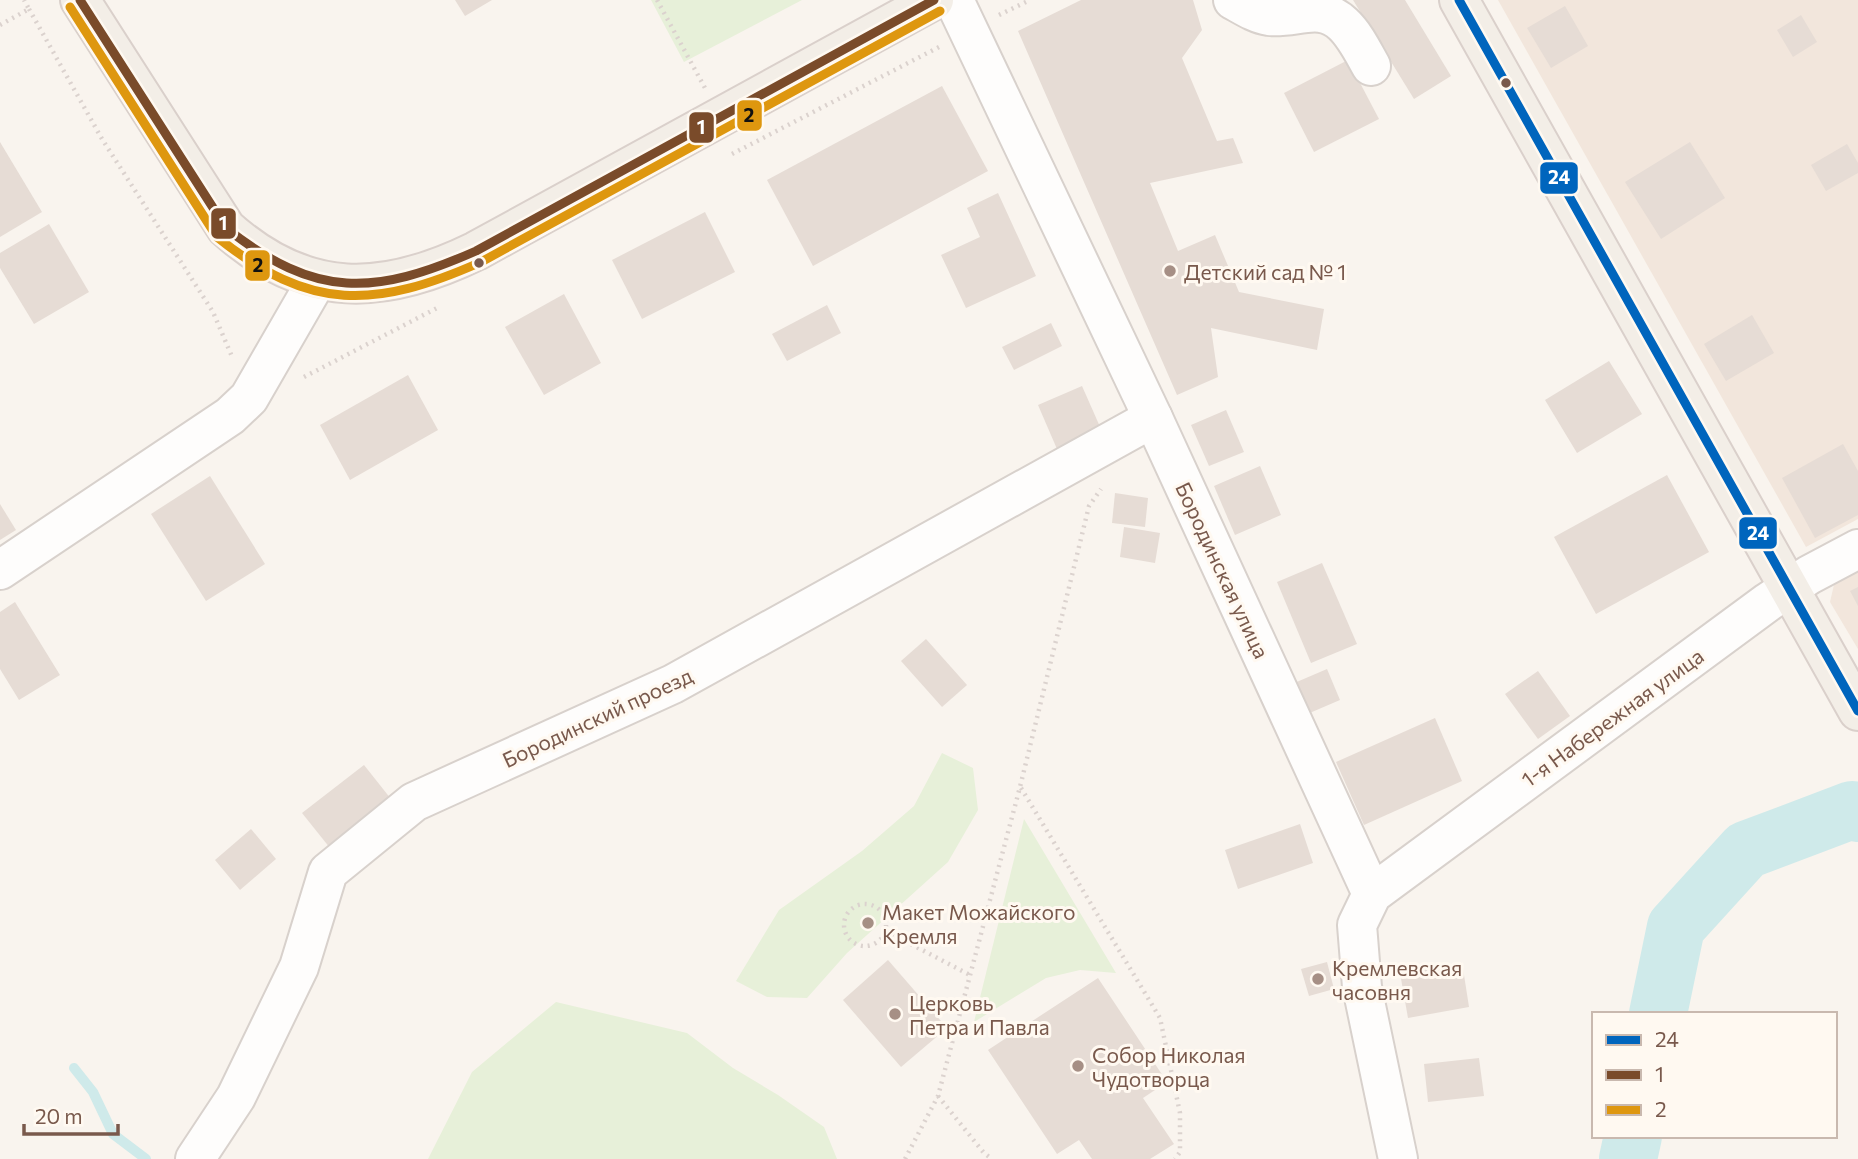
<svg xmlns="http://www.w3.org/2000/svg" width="1858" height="1159" viewBox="0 0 1858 1159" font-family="Commissioner,sans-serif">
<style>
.residential{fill:#f2e6dc}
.green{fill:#e7f0d9}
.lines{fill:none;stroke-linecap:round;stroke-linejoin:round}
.stream{stroke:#cfeaea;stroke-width:10}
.river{stroke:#cfeaea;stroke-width:58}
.building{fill:#e6dcd5}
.minor-casing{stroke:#d8d1cc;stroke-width:42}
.major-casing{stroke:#dad0cb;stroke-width:42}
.path{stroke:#dbd2ce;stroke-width:4.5;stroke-dasharray:2 5;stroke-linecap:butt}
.minor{stroke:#fefdfc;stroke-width:38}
.major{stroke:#f3eee7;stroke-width:38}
.bus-1-casing{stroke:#fff9f1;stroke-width:14}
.bus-2-casing{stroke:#fff9f1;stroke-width:14}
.bus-3-casing{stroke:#fff9f1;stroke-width:14}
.bus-1{stroke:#0065bd;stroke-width:9}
.bus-2{stroke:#7a4b2a;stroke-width:9}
.bus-3{stroke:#de970f;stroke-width:9}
.bus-dot{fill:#79594c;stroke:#fff9f1;stroke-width:2.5}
.poi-dot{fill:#a68f85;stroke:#fff9f1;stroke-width:2.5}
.labels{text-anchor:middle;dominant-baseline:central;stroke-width:6;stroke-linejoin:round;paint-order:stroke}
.poi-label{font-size:21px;fill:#79594c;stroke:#fff9f1;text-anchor:start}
.street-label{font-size:21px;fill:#79594c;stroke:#fff9f1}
.line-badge{stroke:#fff9f1;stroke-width:2.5}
.badge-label{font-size:19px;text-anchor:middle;font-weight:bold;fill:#fff}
.pale-badge-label{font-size:19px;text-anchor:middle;font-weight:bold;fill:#111}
</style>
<rect width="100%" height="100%" fill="#f9f4ee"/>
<!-- residential -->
<g class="residential">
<path d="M1498,0H1858V519L1806,547Z"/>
<path d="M1858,565V649L1830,602L1836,576Z"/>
</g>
<!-- green -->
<g class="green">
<path d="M651,0H802L684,62Z"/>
<path d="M942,753L973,768L978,810L948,862L847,953L807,998L767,997L736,981L779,910L862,851L914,806Z"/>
<path d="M1024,819L1116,973L1080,970L1046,978L974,1022Z"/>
<path d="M556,1002L687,1033L733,1068L778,1095L824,1127L837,1159H428L472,1072Z"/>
</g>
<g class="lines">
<!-- stream -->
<path class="stream" d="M74,1068L93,1092L113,1134L146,1159"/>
<!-- river -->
<g class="river">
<path d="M1658,1014L1676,927L1746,850L1852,810L1858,813"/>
<path d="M1628,1159L1633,1136"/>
</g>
</g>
<!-- building -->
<g class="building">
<path d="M455,0H492L465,16Z"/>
<path d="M1081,0H1193L1202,30L1182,58L1217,141L1233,138L1243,163L1150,183L1178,251L1215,235L1239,292L1324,309L1317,350L1211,328L1218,377L1177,395L1018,31Z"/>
<path d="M1353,0H1405L1451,76L1414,99Z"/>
<path d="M1565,6L1588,46L1551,68L1527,28Z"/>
<path d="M1801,15L1817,42L1793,57L1777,30Z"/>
<path d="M1348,60L1379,119L1314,152L1284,93Z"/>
<path d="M942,86L988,171L813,266L767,180Z"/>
<path d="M0,142L42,212L0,237Z"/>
<path d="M1690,142L1725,198L1661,239L1625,182Z"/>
<path d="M1847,144L1858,163V173L1826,191L1811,165Z"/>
<path d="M998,193L1036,276L966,308L941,255L980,237L967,208Z"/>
<path d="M705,212L735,272L642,319L612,260Z"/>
<path d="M49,224L89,292L34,324L0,268V253Z"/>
<path d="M564,294L601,363L544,395L505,327Z"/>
<path d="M827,305L841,333L787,361L772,334Z"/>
<path d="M1752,315L1774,353L1726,381L1704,344Z"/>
<path d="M1051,323L1062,346L1014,370L1002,347Z"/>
<path d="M1609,361L1642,414L1577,453L1545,400Z"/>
<path d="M408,375L438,430L350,480L320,425Z"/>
<path d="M1082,386L1101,429L1057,449L1038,405Z"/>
<path d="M1226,410L1244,452L1209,466L1191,425Z"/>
<path d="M1843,444L1858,471V515L1815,538L1782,478Z"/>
<path d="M1260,466L1281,515L1235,535L1214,486Z"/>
<path d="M1667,475L1709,552L1596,614L1554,537Z"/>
<path d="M210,476L265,564L206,601L151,514Z"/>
<path d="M1115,493L1148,498L1145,527L1112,523Z"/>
<path d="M0,504L16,530L0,540Z"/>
<path d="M1124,527L1160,533L1155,563L1120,557Z"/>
<path d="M1322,563L1357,644L1311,663L1277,582Z"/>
<path d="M1858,587V606L1850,591Z"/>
<path d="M15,602L60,675L19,700L0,669V612Z"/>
<path d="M926,639L967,685L942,707L901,661Z"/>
<path d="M1327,669L1340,700L1305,715L1292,684Z"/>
<path d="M1538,671L1570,716L1538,739L1505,694Z"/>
<path d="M1435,718L1462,781L1364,825L1336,762Z"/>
<path d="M364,765L391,799L330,848L302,813Z"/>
<path d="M1300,824L1313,863L1238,889L1225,850Z"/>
<path d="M251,829L276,859L240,890L215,860Z"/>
<path d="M888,960L947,1028L901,1067L843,1000Z"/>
<path d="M1327,962L1334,989L1309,996L1301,969Z"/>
<path d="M1462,962L1469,1007L1408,1018L1400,973Z"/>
<path d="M1098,978L1167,1082L1143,1098L1174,1144L1150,1159H1092L1079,1140L1057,1154L988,1050Z"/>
<path d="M1479,1058L1484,1096L1428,1102L1424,1064Z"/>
</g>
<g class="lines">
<!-- minor casing -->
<g class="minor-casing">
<g id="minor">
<path d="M954,0L1153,418L1372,894"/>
<path d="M1233,0C1244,6 1256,14 1269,16C1296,19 1320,2 1343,24C1355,35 1363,52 1371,66"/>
<path d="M0,570L230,416L249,398L317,280"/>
<path d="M195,1159L236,1097L299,967L328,872L414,802L673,684L1153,418"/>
<path d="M1398,1159L1362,987L1357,925L1372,894L1768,602L1809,575L1858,549"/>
</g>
</g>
<!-- major casing -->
<g class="major-casing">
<g id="major">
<path d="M80,0L226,228C306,300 384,296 476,251L934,0"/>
<path d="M1459,0L1858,711"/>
</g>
</g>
<!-- path -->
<g class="path">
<path d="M657,0L705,88"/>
<path d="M29,9L102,139L213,312L233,359"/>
<path d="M999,15L1030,0"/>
<path d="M0,25L29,9L24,0"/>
<path d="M732,154L939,47"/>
<path d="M304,377L439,307"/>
<path d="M1021,788L1160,1018L1180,1113V1152L1175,1159"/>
<circle cx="865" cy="925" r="21"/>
<path d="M886,931L970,975"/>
<path d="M938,1096L984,1153L992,1159"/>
<path d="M905,1159L938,1096L1020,787L1089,506L1101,489"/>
</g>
<!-- minor -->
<use href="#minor" class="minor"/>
<!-- major -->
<use href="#major" class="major"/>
<!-- bus-1 casing -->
<g class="bus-1-casing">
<path id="bus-1" d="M1459,0L1858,711"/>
</g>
<!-- bus-2 casing -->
<g class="bus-2-casing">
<path id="bus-2" d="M80,0L226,228C316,299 374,296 476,251L934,0"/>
</g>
<!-- bus-3 casing -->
<g class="bus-3-casing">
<path id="bus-3" d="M70,7L217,237C310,312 375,309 481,262L940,11"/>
</g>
<!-- bus-1 -->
<use href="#bus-1" class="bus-1"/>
<!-- bus-2 -->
<use href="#bus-2" class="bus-2"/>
<!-- bus-3 -->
<use href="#bus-3" class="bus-3"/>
</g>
<!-- markers -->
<g class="bus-dot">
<circle cx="1506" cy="83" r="6"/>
<circle cx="479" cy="263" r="6"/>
</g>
<g class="poi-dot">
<circle cx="1170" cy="271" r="7"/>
<circle cx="868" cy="923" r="7"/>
<circle cx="1318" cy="979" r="7"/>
<circle cx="895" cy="1014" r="7"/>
<circle cx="1078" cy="1066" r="7"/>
</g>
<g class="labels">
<!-- poi labels -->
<g class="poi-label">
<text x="1184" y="271">Детский сад № 1</text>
<text x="882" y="911">Макет Можайского<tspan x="882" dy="24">Кремля</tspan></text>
<text x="1332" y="967">Кремлевская<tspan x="1332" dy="24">часовня</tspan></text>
<text x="909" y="1002">Церковь<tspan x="909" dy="24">Петра и Павла</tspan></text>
<text x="1092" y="1054">Собор Николая<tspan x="1092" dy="24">Чудотворца</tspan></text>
</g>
<!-- street labels -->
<g class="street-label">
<text transform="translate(1223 570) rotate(65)">Бородинская улица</text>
<text transform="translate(597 717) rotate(-25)">Бородинский проезд</text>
<text transform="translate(1612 717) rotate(-36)">1-я Набережная улица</text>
</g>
</g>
<g class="line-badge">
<rect x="736" y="99" width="27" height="33" rx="7" fill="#de970f"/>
<rect x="688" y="111" width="27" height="33" rx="7" fill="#7a4b2a"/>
<rect x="1539" y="161" width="40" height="34" rx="7" fill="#0065bd"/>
<rect x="210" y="207" width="27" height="33" rx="7" fill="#7a4b2a"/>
<rect x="244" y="249" width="27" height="33" rx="7" fill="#de970f"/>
<rect x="1738" y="516" width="40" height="34" rx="7" fill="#0065bd"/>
</g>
<g class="badge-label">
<text x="701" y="134">1</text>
<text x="1559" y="184">24</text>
<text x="223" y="230">1</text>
<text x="1758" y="540">24</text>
</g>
<g class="pale-badge-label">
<text x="749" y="122">2</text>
<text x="258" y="272">2</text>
</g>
<!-- legend -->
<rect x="1592" y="1012" width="245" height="126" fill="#fff9f1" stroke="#c9b9af" stroke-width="2"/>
<rect x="1606" y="1035" width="35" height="10" fill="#0065bd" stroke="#c9b9af" stroke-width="2"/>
<text x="1655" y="1047" font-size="21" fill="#79594c">24</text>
<rect x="1606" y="1070" width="35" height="10" fill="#7a4b2a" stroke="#c9b9af" stroke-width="2"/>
<text x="1655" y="1082" font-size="21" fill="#79594c">1</text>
<rect x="1606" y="1105" width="35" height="10" fill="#de970f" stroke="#c9b9af" stroke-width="2"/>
<text x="1655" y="1117" font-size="21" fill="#79594c">2</text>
<!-- scale -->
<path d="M24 1124v10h94v-10" fill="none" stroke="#79594c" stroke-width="3.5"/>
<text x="35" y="1124" font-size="21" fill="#79594c" stroke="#fff9f1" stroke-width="5" paint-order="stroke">20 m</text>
</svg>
